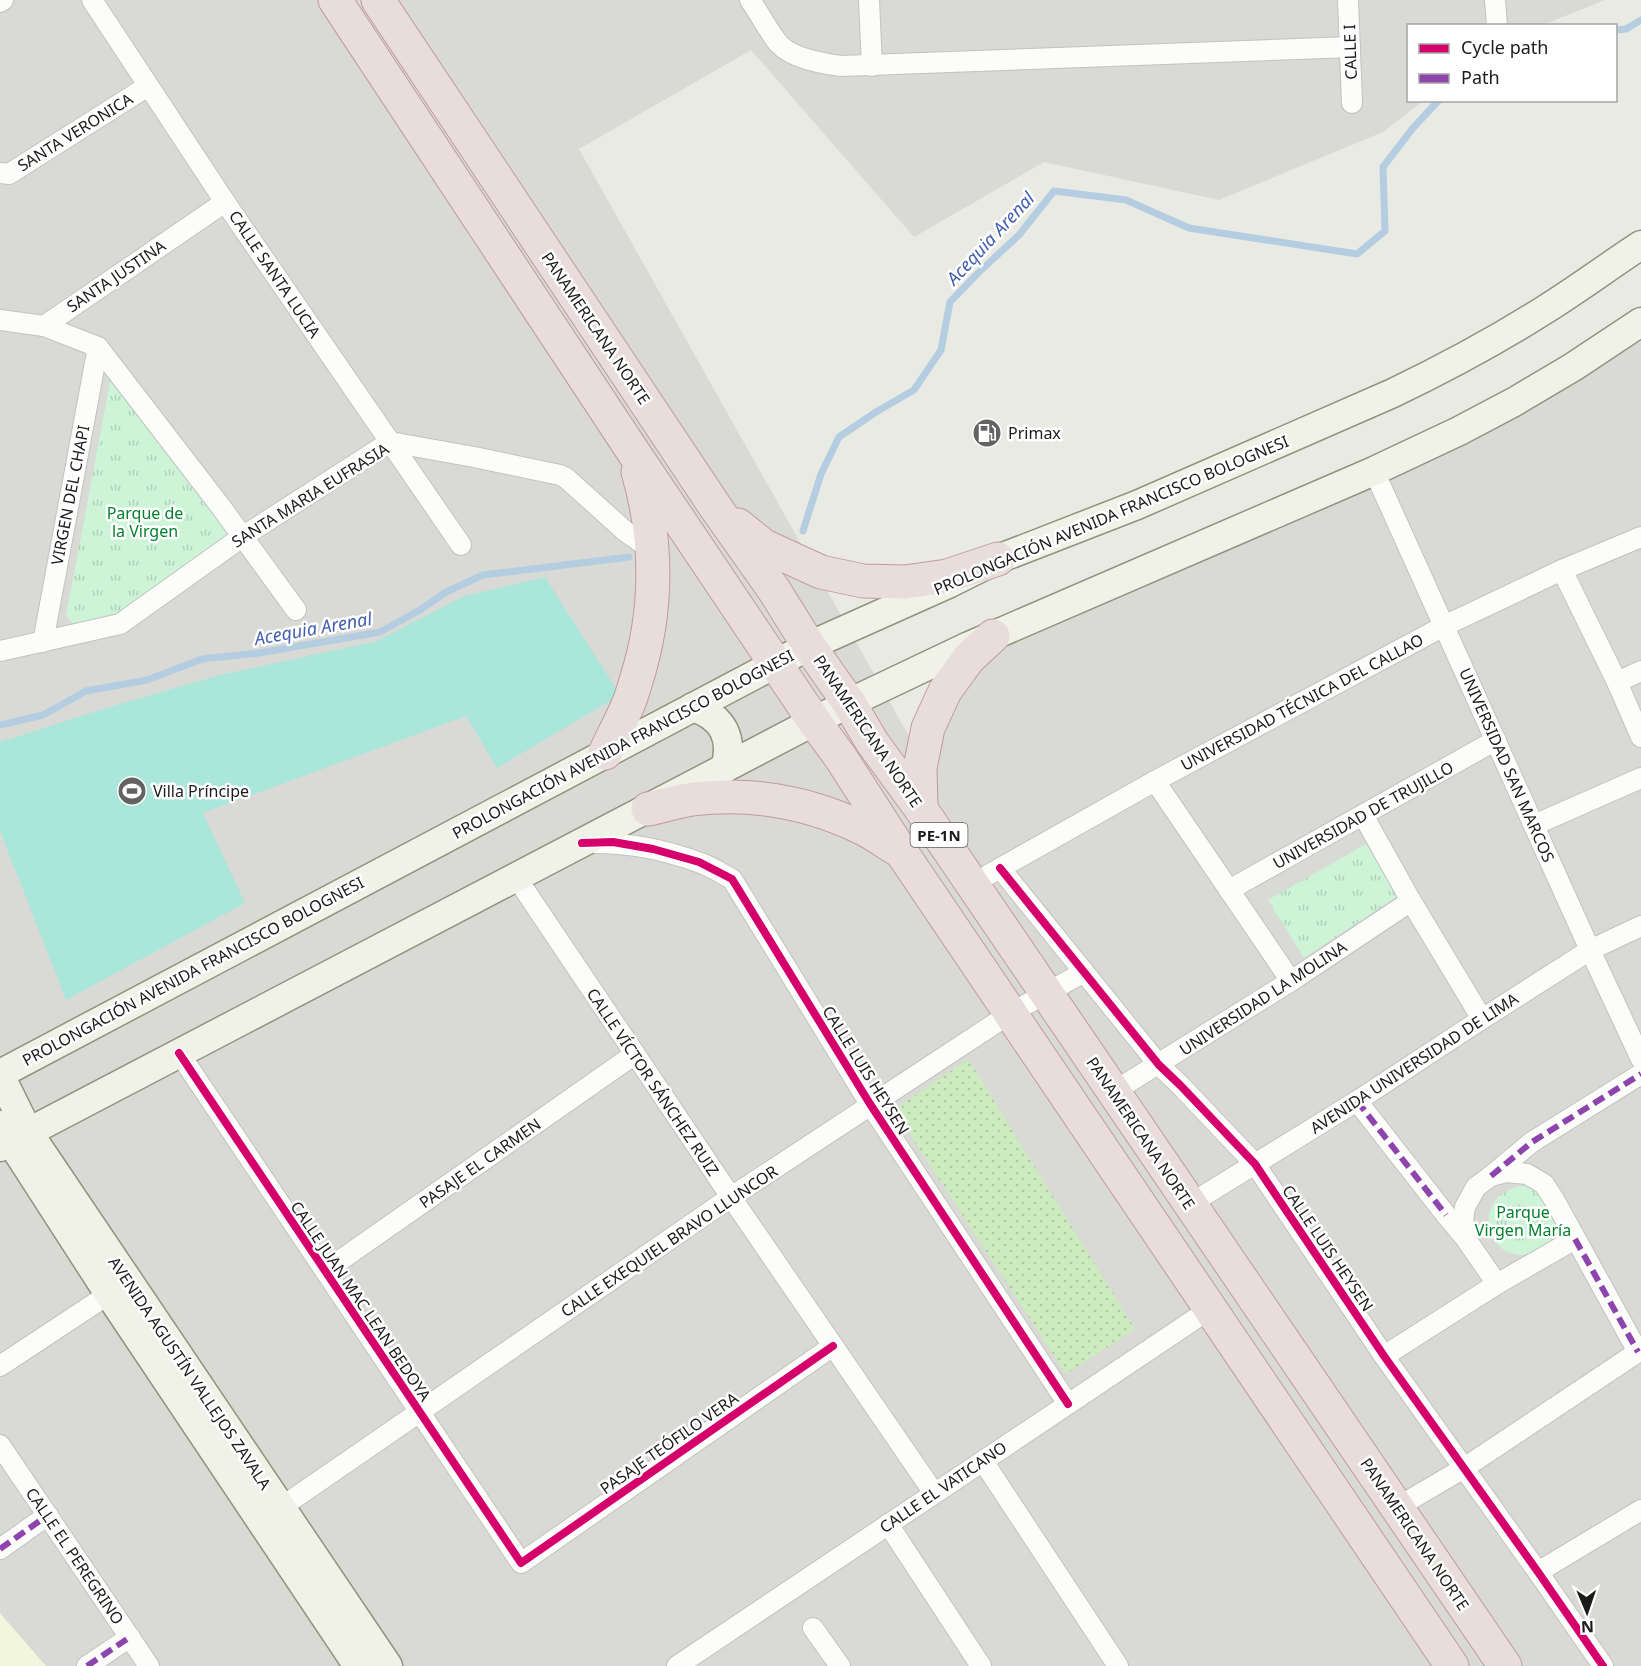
<svg xmlns="http://www.w3.org/2000/svg" width="1641" height="1666" viewBox="0 0 1641 1666" font-family="'Noto Sans',sans-serif">
<style>
.residential{fill:#d9d9d5}
.education{fill:#f1f6dd}
.grass{fill:url(#grass-dots)}
.park{fill:url(#park-tufts)}
.pitch{fill:#abe6db}
.lines{fill:none;stroke-linecap:round;stroke-linejoin:round}
.stream{stroke:#b4cde0;stroke-width:7}
.street-casing{stroke:#c2c2c0;stroke-width:22}
.secondary-casing{stroke:#8d957c;stroke-width:31}
.highway-casing{stroke:#c19a9b;stroke-width:35}
.street{stroke:#fcfcfb;stroke-width:20}
.secondary{stroke:#f0f2e8;stroke-width:28}
.highway{stroke:#e9dddc;stroke-width:33}
.quiet{stroke:#8e44ad;stroke-width:6;stroke-dasharray:12 6;stroke-linecap:butt}
.cycleway-casing{stroke:#fff;stroke-width:11}
.cycleway{stroke:#d6006c;stroke-width:8}
.labels{text-anchor:middle;dominant-baseline:central;stroke-width:5;stroke-linejoin:round;paint-order:stroke}
.shield{fill:#fff;stroke:#5f5f5f;stroke-width:1.5}
.shield-label{font-size:15px;font-weight:bold;fill:#1b1b1b}
.street-label{font-size:16px;fill:#1b1b1b;stroke:#fff}
.poi-label{font-size:16px;fill:#1b1b1b;stroke:#fff;text-anchor:start}
.park-label{font-size:16px;fill:#047f2c;stroke:#fff}
.water-label{font-size:18px;font-style:italic;fill:#435fb0;stroke:#fff}
</style>
<defs>
<pattern id="grass-dots" width="8" height="8" patternUnits="userSpaceOnUse" patternTransform="scale(1.5)"><rect width="8" height="8" fill="#ccecbf"/><path d="M2 2h.1M6 6h.1" fill="none" stroke="#afcaa4" stroke-width="1.8" stroke-linecap="round"/></pattern>
<pattern id="park-tufts" width="24" height="20" patternUnits="userSpaceOnUse" patternTransform="scale(1.5)"><rect width="24" height="20" fill="#cef4d8"/><path d="M3 7l-1-3M5 7V3M7 7l1-3M15 17l-1-3M17 17v-4M19 17l1-3" fill="none" stroke="#b0d1b9"/></pattern>
</defs>
<rect width="100%" height="100%" fill="#eaeae4"/>
<!-- residential -->
<path class="residential" d="M0,0H1605L1543,25L1408,26V100L1423,101L1383,132L1219,200L1044,162L914,237L751,50L579,149L933,779L940,721L984,656L1576,382L1641,341V1666H0Z"/>
<!-- education -->
<path class="education" d="M0,1613L46,1666H0Z"/>
<!-- grass -->
<path class="grass" d="M968,1059L1135,1329L1066,1374L894,1110Z"/>
<!-- park -->
<g class="park">
<path d="M120,379L231,538L121,613L73,624L66,616L110,382Z"/>
<path d="M1366,844L1398,896L1304,958L1268,900Z"/>
<path d="M1519,1186C1539,1187 1542,1190 1551,1208C1553,1212 1558,1219 1558,1224C1560,1252 1518,1265 1499,1246C1485,1233 1485,1210 1499,1196C1505,1191 1512,1189 1519,1186Z"/>
</g>
<!-- pitch -->
<path class="pitch" d="M545,577L620,695L497,768L466,716L203,813L245,903L66,1000L0,831V742L103,709L220,675L377,641L464,596Z"/>
<g class="lines">
<!-- stream -->
<g class="stream">
<path d="M1616,30L1626,29L1641,20"/>
<path d="M803,531L821,474L839,437L876,412L914,390L941,350L950,302L978,273L1019,235L1054,191L1126,200L1189,228L1357,254L1385,231L1383,167L1413,128L1439,100"/>
<path d="M0,725L43,715L86,691L147,680L202,659L259,653L380,632L420,610L446,592L483,575L629,557"/>
</g>
<!-- street casing -->
<g class="street-casing">
<g id="street">
<path d="M92,0L225,202L461,545"/>
<path d="M750,0C760,14 768,31 779,44C793,59 822,63 841,66L1350,47"/>
<path d="M869,0L872,66"/>
<path d="M1348,0L1352,103"/>
<path d="M1495,0L1497,26"/>
<path d="M0,2L3,0"/>
<path d="M0,173L9,174L148,86"/>
<path d="M0,320L44,326L225,202"/>
<path d="M44,326L98,347L221,507L296,610"/>
<path d="M1374,471L1590,950L1641,1059"/>
<path d="M1562,570L1617,682L1641,737"/>
<path d="M43,642L98,347"/>
<path d="M0,651L120,624L242,537L390,442L474,457L560,475L566,478L625,531L653,551"/>
<path d="M1617,682L1641,671"/>
<path d="M1155,781L1291,981"/>
<path d="M1363,815L1411,901L1482,1019"/>
<path d="M1534,825L1641,778"/>
<path d="M587,843C624,842 663,849 698,862C710,866 721,873 732,879L870,1104L1068,1404"/>
<path d="M1000,868L1159,1065L1180,1085L1255,1164L1384,1356L1538,1572L1603,1666"/>
<path d="M988,875L1155,781L1444,626L1562,570L1641,537"/>
<path d="M516,877L731,1197L934,1493"/>
<path d="M1229,890L1496,740"/>
<path d="M179,1053L521,1563L833,1346"/>
<path d="M1113,1092L1291,981L1411,901"/>
<path d="M1357,1101L1446,1215L1467,1240"/>
<path d="M1491,1176L1532,1142L1641,1074"/>
<path d="M1190,1204L1357,1101L1482,1019L1590,950L1641,926"/>
<path d="M325,1271L635,1054"/>
<path d="M1497,1284L1468,1242L1463,1220L1465,1207L1476,1187L1491,1176L1506,1172L1527,1174L1544,1184L1555,1201L1638,1352"/>
<path d="M1384,1356L1497,1284L1575,1239"/>
<path d="M0,1366L109,1294"/>
<path d="M0,1445L149,1666"/>
<path d="M983,1461L1118,1666"/>
<path d="M1396,1508L1464,1468L1641,1350"/>
<path d="M273,1513L731,1197L1011,1013L1084,972"/>
<path d="M888,1524L981,1666"/>
<path d="M0,1549L48,1515"/>
<path d="M1538,1572L1641,1510"/>
<path d="M813,1628L840,1666"/>
<path d="M87,1666L130,1637"/>
<path d="M677,1666L1210,1309"/>
</g>
</g>
<!-- secondary casing -->
<g class="secondary-casing">
<g id="secondary">
<path d="M693,707C723,717 734,738 725,768"/>
<path d="M0,1074L809,646L950,583L998,559L1137,505L1393,393C1445,368 1497,340 1546,309C1578,289 1609,266 1641,245"/>
<path d="M0,1075L28,1132L388,1666"/>
<path d="M0,1125L109,1294L358,1666"/>
<path d="M0,1147L849,703L969,646L1374,471L1459,431L1514,402L1573,367L1641,322"/>
</g>
</g>
<!-- highway casing -->
<g class="highway-casing">
<g id="highway">
<path d="M335,0L632,450L814,721L841,758L902,853L1452,1666"/>
<path d="M378,0L716,508L774,590L809,646L849,703L872,742L921,809L1505,1666"/>
<path d="M738,525L764,546L821,572L863,581L905,582L947,576L998,559"/>
<path d="M605,753C612,738 620,723 627,707C631,699 633,690 636,681C658,612 658,541 638,472"/>
<path d="M648,809C663,806 678,801 693,799C753,792 809,802 864,829C874,834 885,842 895,848"/>
<path d="M921,809L920,768L928,728L945,691L969,658L993,636"/>
</g>
</g>
<!-- street -->
<use href="#street" class="street"/>
<!-- secondary -->
<use href="#secondary" class="secondary"/>
<!-- highway -->
<use href="#highway" class="highway"/>
<!-- quiet -->
<g class="quiet">
<path d="M1357,1101L1446,1215"/>
<path d="M1491,1176L1532,1142L1641,1074"/>
<path d="M1575,1239L1638,1352"/>
<path d="M0,1549L48,1515"/>
<path d="M87,1666L130,1637"/>
</g>
<!-- cycleway casing -->
<g class="cycleway-casing">
<g id="cycleway">
<path d="M582,843L613,842L653,849L699,862L732,879L870,1104L1068,1404"/>
<path d="M1000,868L1159,1065L1180,1085L1255,1164L1384,1356L1538,1572L1603,1666"/>
<path d="M179,1053L521,1563L833,1346"/>
</g>
</g>
<!-- cycleway -->
<use href="#cycleway" class="cycleway"/>
</g>
<!-- icons -->
<defs>
<g id="fuel-disc" transform="scale(1.5)"><circle r="9.5" fill="#636361" stroke="#fff"/><path d="M-5.5-6h7V0h2V4h1.3V-2.5L3-4.5l.8-.8L6-3V5H2.5V1h-1V6h-7ZM-4.2-4.7v3.2H.2V-4.7Z" fill="#fff"/></g>
<g id="stadium-disc" transform="scale(1.5)"><circle r="9.5" fill="#636361" stroke="#fff"/><path d="M0-5a6.5 5 0 1 0 0 10a6.5 5 0 1 0 0-10ZM-3.5-1.8h7v3.6h-7Z" fill="#fff"/></g>
</defs>
<g fill-rule="evenodd">
<use href="#fuel-disc" x="987" y="433"/>
<use href="#stadium-disc" x="132" y="791"/>
</g>
<g class="labels">
<!-- shield labels -->
<rect class="shield" x="910.5" y="823" width="57" height="24" rx="4.5"/>
<g class="shield-label">
<text x="939" y="835">PE-1N</text>
</g>
<!-- street labels -->
<g class="street-label">
<text transform="translate(1350 52) rotate(-92)">CALLE I</text>
<text transform="translate(75 132) rotate(-32)">SANTA VERONICA</text>
<text transform="translate(275 274) rotate(56)">CALLE SANTA LUCIA</text>
<text transform="translate(116 276) rotate(-34)">SANTA JUSTINA</text>
<text transform="translate(596 328) rotate(56)">PANAMERICANA NORTE</text>
<text transform="translate(70 495) rotate(-79)">VIRGEN DEL CHAPI</text>
<text transform="translate(310 495) rotate(-32)">SANTA MARIA EUFRASIA</text>
<text transform="translate(1111 515) rotate(-23)">PROLONGACIÓN AVENIDA FRANCISCO BOLOGNESI</text>
<text transform="translate(1302 702) rotate(-28)">UNIVERSIDAD TÉCNICA DEL CALLAO</text>
<text transform="translate(868 731) rotate(56)">PANAMERICANA NORTE</text>
<text transform="translate(623 744) rotate(-28)">PROLONGACIÓN AVENIDA FRANCISCO BOLOGNESI</text>
<text transform="translate(1507 765) rotate(66)">UNIVERSIDAD SAN MARCOS</text>
<text transform="translate(1363 815) rotate(-29)">UNIVERSIDAD DE TRUJILLO</text>
<text transform="translate(193 971) rotate(-28)">PROLONGACIÓN AVENIDA FRANCISCO BOLOGNESI</text>
<text transform="translate(1263 998) rotate(-33)">UNIVERSIDAD LA MOLINA</text>
<text transform="translate(1414 1063) rotate(-33)">AVENIDA UNIVERSIDAD DE LIMA</text>
<text transform="translate(866 1070) rotate(58)">CALLE LUIS HEYSEN</text>
<text transform="translate(653 1082) rotate(56)">CALLE VÍCTOR SÁNCHEZ RUIZ</text>
<text transform="translate(1141 1133) rotate(56)">PANAMERICANA NORTE</text>
<text transform="translate(480 1163) rotate(-35)">PASAJE EL CARMEN</text>
<text transform="translate(669 1241) rotate(-34)">CALLE EXEQUIEL BRAVO LLUNCOR</text>
<text transform="translate(1328 1248) rotate(56)">CALLE LUIS HEYSEN</text>
<text transform="translate(361 1301) rotate(56)">CALLE JUAN MAC LEAN BEDOYA</text>
<text transform="translate(190 1373) rotate(56)">AVENIDA AGUSTÍN VALLEJOS ZAVALA</text>
<text transform="translate(669 1443) rotate(-35)">PASAJE TEÓFILO VERA</text>
<text transform="translate(943 1487) rotate(-34)">CALLE EL VATICANO</text>
<text transform="translate(1415 1534) rotate(56)">PANAMERICANA NORTE</text>
<text transform="translate(75 1556) rotate(56)">CALLE EL PEREGRINO</text>
</g>
<!-- poi labels -->
<g class="poi-label">
<text x="1008" y="433">Primax</text>
<text x="153" y="791">Villa Príncipe</text>
</g>
<!-- park labels -->
<g class="park-label">
<text x="145" y="513">Parque de<tspan x="145" dy="18">la Virgen</tspan></text>
<text x="1523" y="1212">Parque<tspan x="1523" dy="18">Virgen María</tspan></text>
</g>
<!-- water labels -->
<g class="water-label">
<text transform="translate(990 238) rotate(-47)">Acequia Arenal</text>
<text transform="translate(313 628) rotate(-10)">Acequia Arenal</text>
</g>
</g>
<!-- legend -->
<rect x="1407" y="24" width="210" height="78" fill="#ffffff" stroke="#a4a4a4" stroke-width="1.5"/>
<rect x="1419" y="44" width="30" height="9" fill="#d6006c" stroke="#a4a4a4" stroke-width="1.5"/>
<text x="1461" y="54" font-size="18" fill="#1b1b1b">Cycle path</text>
<rect x="1419" y="74" width="30" height="9" fill="#8e44ad" stroke="#a4a4a4" stroke-width="1.5"/>
<text x="1461" y="84" font-size="18" fill="#1b1b1b">Path</text>
<!-- north arrow -->
<g transform="translate(1587 1612) rotate(178)" stroke="#ffffff" stroke-width="4.5" paint-order="stroke">
<path d="M0-4.5L10 22L0 15L-10 22Z" fill="#1b1b1b"/>
<text y="-9" font-size="16" font-weight="bold" text-anchor="middle" fill="#1b1b1b">N</text>
</g>
</svg>
